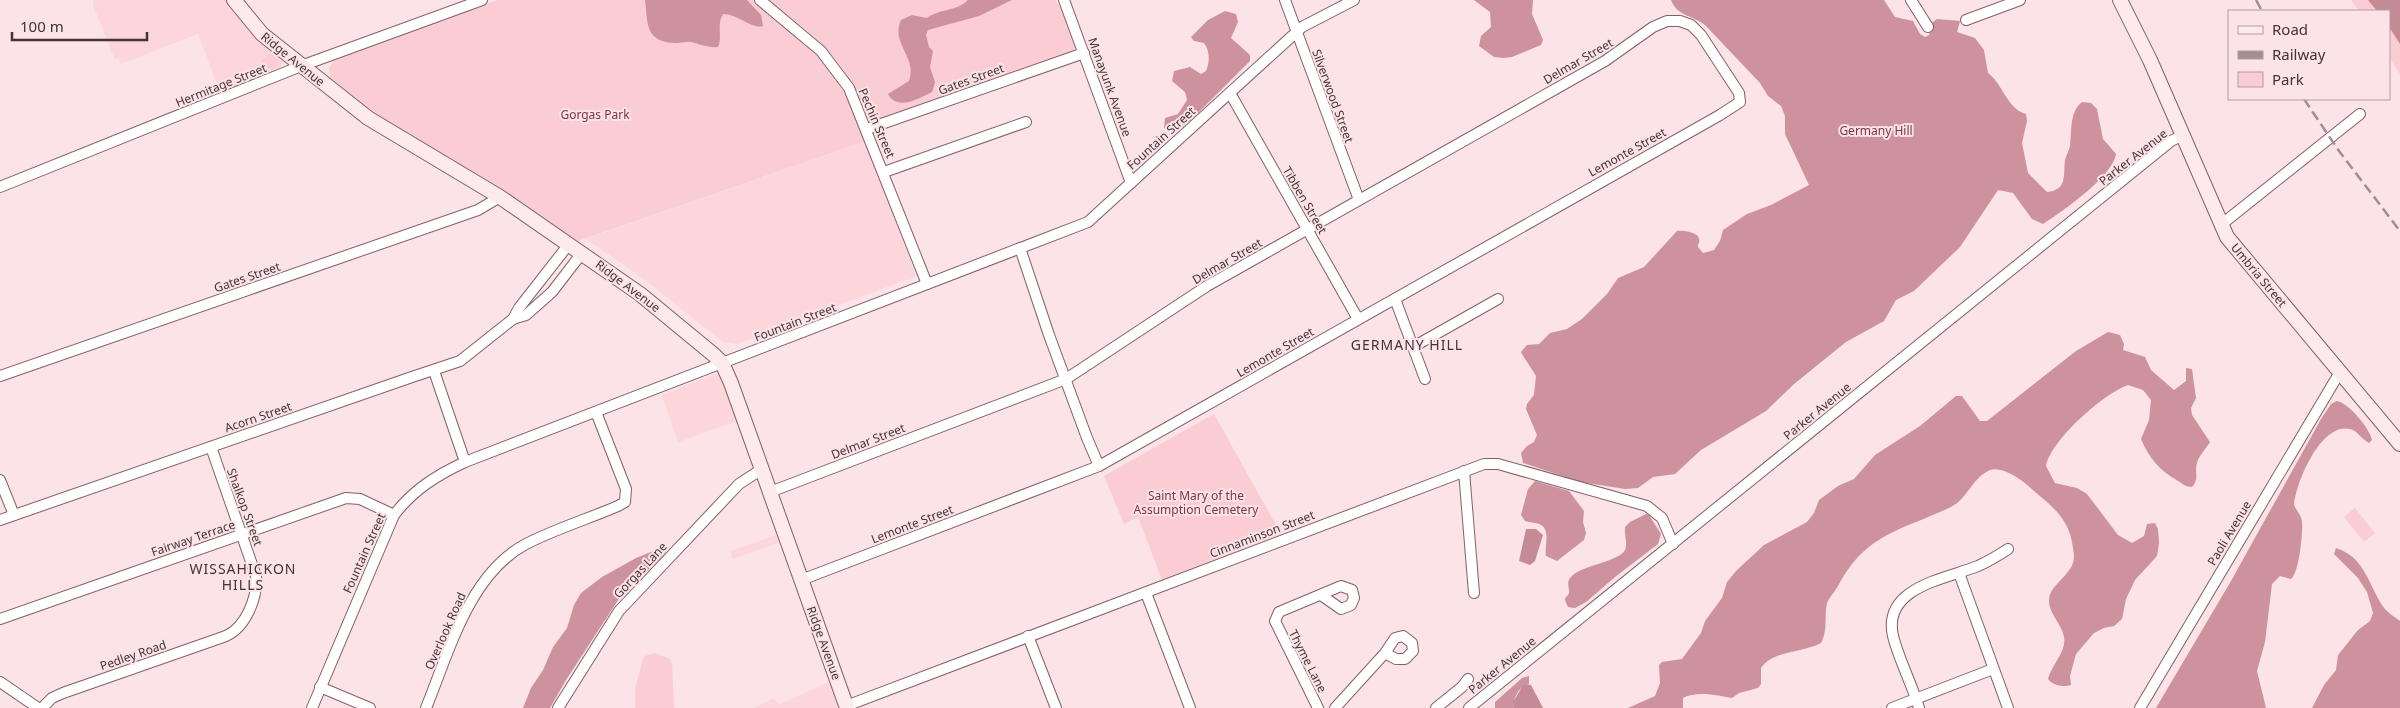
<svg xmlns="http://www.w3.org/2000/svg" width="2400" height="708" viewBox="0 0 2400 708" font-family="'Noto Sans',sans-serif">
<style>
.built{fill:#fdd6dc}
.green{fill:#faccd4}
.forest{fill:#cd929d}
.water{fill:#c48a95}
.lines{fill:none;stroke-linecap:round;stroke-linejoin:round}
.minor-casing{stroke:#816066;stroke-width:12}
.secondary-casing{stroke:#816066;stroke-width:16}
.minor{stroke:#fff;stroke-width:10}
.secondary{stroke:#fceaed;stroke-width:14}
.rail{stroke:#a28e92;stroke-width:2.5;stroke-dasharray:10 5;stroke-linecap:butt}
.labels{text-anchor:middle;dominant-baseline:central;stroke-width:4;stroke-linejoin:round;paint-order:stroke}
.street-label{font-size:12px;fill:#433336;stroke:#fbe3e7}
.park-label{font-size:12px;fill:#7d3446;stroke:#fbe3e7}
.neighbourhood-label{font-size:14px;letter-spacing:1px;fill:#433336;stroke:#fbe3e7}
</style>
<rect width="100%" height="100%" fill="#fbe3e7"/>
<!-- built -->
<g class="built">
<path d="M93,0H225L255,38L282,60L283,64L280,68L220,92L198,34L121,64L118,58L115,60L93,5Z"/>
<path d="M866,141L916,276L737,344L723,342L644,279L586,239Z"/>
<path d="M712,375H717L721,378L737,421L678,442L662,395Z"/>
<path d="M777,535L780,542L733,559L730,551Z"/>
<path d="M829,682L839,708H753L774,698L778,705Z"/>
</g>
<!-- green -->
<g class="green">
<path d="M497,0H754L821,59L847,97L866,141L578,241L497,186L381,118L330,77L329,68L335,59Z"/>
<path d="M770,0H1055L1065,14L1076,47L1073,51L872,121L869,119C858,91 842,63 820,42C804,27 786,15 770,0Z"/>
<path d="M2351,0H2400V74L2389,57V11H2359Z"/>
<path d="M270,54L278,61L279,65L259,73L263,67L261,60Z"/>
<path d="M1214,414L1281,534L1162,580L1138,517L1124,524L1104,476Z"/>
<path d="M2355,508L2375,533L2364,542L2344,517Z"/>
<path d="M655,653L670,659L672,663L674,708H635V689L643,659L645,656Z"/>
</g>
<!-- forest -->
<g class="forest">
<path d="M645,0H747L761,15L763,26C753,30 738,14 723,14C716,25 723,36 718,47C708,48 700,44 691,42C687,41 681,43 676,43C645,42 648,25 645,0Z"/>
<path d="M968,0H1012L979,16L928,30L926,35L929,47L933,51L930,67L935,82L932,92C918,99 897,111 888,94L909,81C918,58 890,43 901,20L912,15L927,18C941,8 956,12 968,0Z"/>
<path d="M1474,0H1533L1532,14L1543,40L1541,45L1512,57L1504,58L1494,57L1479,46L1481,36L1491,27L1490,12Z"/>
<path d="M1671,0H1884L1895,17L1913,21L1920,34L1925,37L1929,35L1933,22L1937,19L1960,21L1957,32L1975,38L1984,50L1988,73C2003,84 2007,109 2026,114L2027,121L2022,143L2028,173L2047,192C2068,190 2063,175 2065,160C2066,155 2069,151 2070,146C2072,132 2069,112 2082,102L2091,103L2097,109L2103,139L2116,154C2113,176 2063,211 2043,224L2032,219L2013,193L1998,190L1960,247L1914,291L1896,300L1884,321L1846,342L1794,384L1766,411L1701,450L1675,474L1653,477L1638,488L1625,489L1581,482L1523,463L1521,453L1527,446L1534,442L1537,435L1526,409L1527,404L1534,395L1536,376L1522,354L1521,352L1527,345L1539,344L1550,333L1567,329L1582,319L1607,294L1618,278L1644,267L1677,231C1681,230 1699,232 1699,239C1700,242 1698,244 1698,247L1703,253L1714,250L1720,241L1723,230L1747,214L1771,205L1809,185L1785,134V116L1781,106L1768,96L1760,83L1706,26C1694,15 1677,17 1671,0Z"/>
<path d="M1225,11L1236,14L1238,22L1231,38L1250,55V61L1192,119L1178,129L1169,132L1164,128L1165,118L1178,114L1187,100L1185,92L1172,81L1174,71L1190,67L1201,74L1206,71C1210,62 1210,51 1204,43L1194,41L1191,37L1208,20Z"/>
<path d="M2108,332L2120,335L2124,344L2123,350L2145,357L2151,370L2174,390L2186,381V368L2192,369L2196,398L2191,408L2192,415L2210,442C2206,449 2199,455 2197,463C2194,473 2200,478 2192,487C2186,487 2183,484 2178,481C2159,470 2149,458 2141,439L2149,420L2151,400L2143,390L2128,385C2103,394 2051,440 2046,466L2055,483L2077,488L2087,494L2118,535L2132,543L2144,536L2147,524L2155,523L2158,529L2159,543L2157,556L2135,580L2126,599L2122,619L2114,626L2104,628L2094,633L2076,654L2070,676L2071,685C2063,687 2053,686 2048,679C2051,666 2067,651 2064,637C2062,624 2048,613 2049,600C2049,589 2061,581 2067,573C2074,565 2075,558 2073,548C2069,515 2049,505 2026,484C2017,477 2000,465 1988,471C1972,479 1967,499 1951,507C1912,526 1873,532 1847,571C1841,579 1838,588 1831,596C1830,598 1828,600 1827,603C1824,616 1828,631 1821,643C1803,653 1773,650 1761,668V684L1758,688L1739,693L1732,698C1721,696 1696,690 1683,698V708H1628L1655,696L1660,683L1659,665L1662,662L1682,659L1701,633L1705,621L1722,598L1727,582L1736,571L1764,545L1807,522L1814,513L1819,500L1838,486L1854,479L1875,455L1920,426L1956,396H1962L1980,421H1987L2076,351Z"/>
<path d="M2337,401C2349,403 2370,429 2372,440L2369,443C2362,440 2358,431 2350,429C2321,422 2296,482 2294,505C2296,510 2302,516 2302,522C2303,533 2299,573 2291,579L2280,576L2272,584L2265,642L2257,671L2266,708H2156L2231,581L2321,419L2331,404Z"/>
<path d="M1535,481L1569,491L1584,511L1583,522L1586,533L1584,540L1557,561L1546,556C1544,547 1551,531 1541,525C1537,522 1530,523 1525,521L1521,515L1528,489Z"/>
<path d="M1646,514L1649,515L1661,534L1658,544L1615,577L1586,602L1575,608L1568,607L1565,600C1565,597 1568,596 1569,593C1570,588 1566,583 1570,578C1580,565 1619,562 1625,550C1628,543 1624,535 1625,527L1630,522Z"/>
<path d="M663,547L667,550L659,560L622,594L566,680L550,708H523L531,688L543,670L553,647L567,628L574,605L581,593L602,577L636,558Z"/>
<path d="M2336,548C2366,558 2368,585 2384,608C2388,613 2395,617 2400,621V708H2312L2324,685L2336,670L2338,655L2358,630L2370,621L2373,613L2367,592L2358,578L2334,554Z"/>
<path d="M1529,676V684C1520,686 1512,698 1514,708H1495V702L1522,678Z"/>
</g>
<!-- water -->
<g class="water">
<path d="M2368,0H2400V44L2389,27V11H2377Z"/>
<path d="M1526,529H1536L1543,535L1535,561L1530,565L1519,561Z"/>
<path d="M1524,684L1531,685L1543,708H1514L1513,702Z"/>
</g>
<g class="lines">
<!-- minor casing -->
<g class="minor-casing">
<g id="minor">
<path d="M760,0L821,51L849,88L927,284"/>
<path d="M1064,0L1131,183"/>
<path d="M1285,0L1359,200"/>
<path d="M1911,0L1928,27"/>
<path d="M1966,20L2020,0"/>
<path d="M1230,93L1358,319"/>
<path d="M867,129L1084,53"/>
<path d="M884,172L1026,122"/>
<path d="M0,187L301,66L482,0"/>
<path d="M2222,224L2360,114"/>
<path d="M1020,248L1049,335L1087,438L1099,466"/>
<path d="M1395,299L1425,379"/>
<path d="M513,319L519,308L569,244"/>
<path d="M1413,347L1498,299"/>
<path d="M434,371L465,462"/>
<path d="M0,376L478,210L500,197"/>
<path d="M1464,471L1474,593"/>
<path d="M0,480L14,515"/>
<path d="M770,492L1066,379L1207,286L1605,61L1653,27L1667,21H1680L1691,25L1701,35L1739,93L1740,102L1720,115L1099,466L801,580"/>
<path d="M0,520L412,377L460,361L513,319L526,315L552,292L582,253"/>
<path d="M1959,573L2008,708"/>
<path d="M1146,593L1190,708"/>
<path d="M0,619L346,498L360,499L394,515"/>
<path d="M1028,636L1056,708"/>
<path d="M0,682L38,708"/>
<path d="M320,687L370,708"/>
<path d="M846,706L1484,464H1498L1647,506L1662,518L1673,544"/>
<path d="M42,708L52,698L63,693L226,636C246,627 258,597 256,576L211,447"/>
<path d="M312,708L394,515C413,490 437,475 465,462L1088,222L1302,27L1354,0"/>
<path d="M426,708C449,652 469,574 526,544C555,529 588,519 618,506L625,502L626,489L596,412"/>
<path d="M558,708L619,611L739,484L762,469"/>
<path d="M1318,708L1275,621L1279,612L1341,586L1352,590L1354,598L1351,605L1341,609L1321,595"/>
<path d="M1335,708L1385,653L1395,638L1403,636L1412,643L1413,651L1405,659H1396L1385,653"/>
<path d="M1436,708L1462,687L1468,679"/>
<path d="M1469,708L2171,141L2183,135"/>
<path d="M1892,708L1993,669"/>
<path d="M1919,708C1912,684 1899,660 1893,636C1882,587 1946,579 1978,566C1989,561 1999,555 2008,549"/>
<path d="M2140,708L2340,372"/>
</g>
</g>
<!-- secondary casing -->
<g class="secondary-casing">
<g id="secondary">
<path d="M234,0L262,34L368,118L500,197L640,294L714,355L722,363L731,383L847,708"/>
<path d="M2120,0L2150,60L2227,237L2400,444"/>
</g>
</g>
<!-- minor -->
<use href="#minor" class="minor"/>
<!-- secondary -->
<use href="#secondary" class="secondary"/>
<!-- rail -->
<g class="rail">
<path d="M2256,0L2262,11"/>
<path d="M2304,99L2339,151L2400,231"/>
</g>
</g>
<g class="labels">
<!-- street labels -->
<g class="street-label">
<text transform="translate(293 59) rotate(39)">Ridge Avenue</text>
<text transform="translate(1578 61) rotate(-30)">Delmar Street</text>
<text transform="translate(971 79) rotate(-20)">Gates Street</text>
<text transform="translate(221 85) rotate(-22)">Hermitage Street</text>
<text transform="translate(1110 87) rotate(70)">Manayunk Avenue</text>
<text transform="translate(1333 96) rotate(70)">Silverwood Street</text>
<text transform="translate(877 123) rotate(67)">Pechin Street</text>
<text transform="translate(1161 138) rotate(-42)">Fountain Street</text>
<text transform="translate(1627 152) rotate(-29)">Lemonte Street</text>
<text transform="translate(2133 157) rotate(-38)">Parker Avenue</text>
<text transform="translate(1305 200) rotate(60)">Tibben Street</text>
<text transform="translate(1227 261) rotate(-30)">Delmar Street</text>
<text transform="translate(2259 275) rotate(50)">Umbria Street</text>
<text transform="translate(247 277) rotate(-19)">Gates Street</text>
<text transform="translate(628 286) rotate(37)">Ridge Avenue</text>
<text transform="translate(795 322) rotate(-21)">Fountain Street</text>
<text transform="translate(1275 352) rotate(-30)">Lemonte Street</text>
<text transform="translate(1817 411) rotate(-39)">Parker Avenue</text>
<text transform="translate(258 417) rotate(-19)">Acorn Street</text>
<text transform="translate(868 441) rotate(-21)">Delmar Street</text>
<text transform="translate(245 507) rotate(70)">Shalkop Street</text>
<text transform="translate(912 524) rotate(-21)">Lemonte Street</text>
<text transform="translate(2229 533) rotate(-59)">Paoli Avenue</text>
<text transform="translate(1262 534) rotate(-21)">Cinnaminson Street</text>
<text transform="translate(193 538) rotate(-19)">Fairway Terrace</text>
<text transform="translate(364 553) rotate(-66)">Fountain Street</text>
<text transform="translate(640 570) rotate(-47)">Gorgas Lane</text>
<text transform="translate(445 631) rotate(-66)">Overlook Road</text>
<text transform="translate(824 643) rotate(70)">Ridge Avenue</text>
<text transform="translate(133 655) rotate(-19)">Pedley Road</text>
<text transform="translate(1308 661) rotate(63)">Thyme Lane</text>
<text transform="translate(1502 665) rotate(-39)">Parker Avenue</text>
</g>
<!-- park labels -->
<g class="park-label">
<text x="595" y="114">Gorgas Park</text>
<text x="1876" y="130">Germany Hill</text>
<text x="1196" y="495">Saint Mary of the<tspan x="1196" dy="14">Assumption Cemetery</tspan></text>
</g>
<!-- neighbourhood labels -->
<g class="neighbourhood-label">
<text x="1407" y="344">GERMANY HILL</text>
<text x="243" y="568">WISSAHICKON<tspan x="243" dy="16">HILLS</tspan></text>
</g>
</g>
<!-- legend -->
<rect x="2228" y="10" width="162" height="90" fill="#fbe3e7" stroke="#b19da0"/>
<rect x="2238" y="26" width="25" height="8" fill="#fceaed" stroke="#b19da0"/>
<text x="2272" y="35" font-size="15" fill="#433336">Road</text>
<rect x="2238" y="51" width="25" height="8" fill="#a28e92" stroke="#b19da0"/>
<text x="2272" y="60" font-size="15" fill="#433336">Railway</text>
<rect x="2238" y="72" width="25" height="15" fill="#faccd4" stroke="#b19da0"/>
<text x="2272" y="85" font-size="15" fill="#433336">Park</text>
<!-- scale -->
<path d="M12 32v8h135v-8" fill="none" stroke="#433336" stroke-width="2.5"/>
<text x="20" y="32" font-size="15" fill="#433336" stroke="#fbe3e7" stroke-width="4" paint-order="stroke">100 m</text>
</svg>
